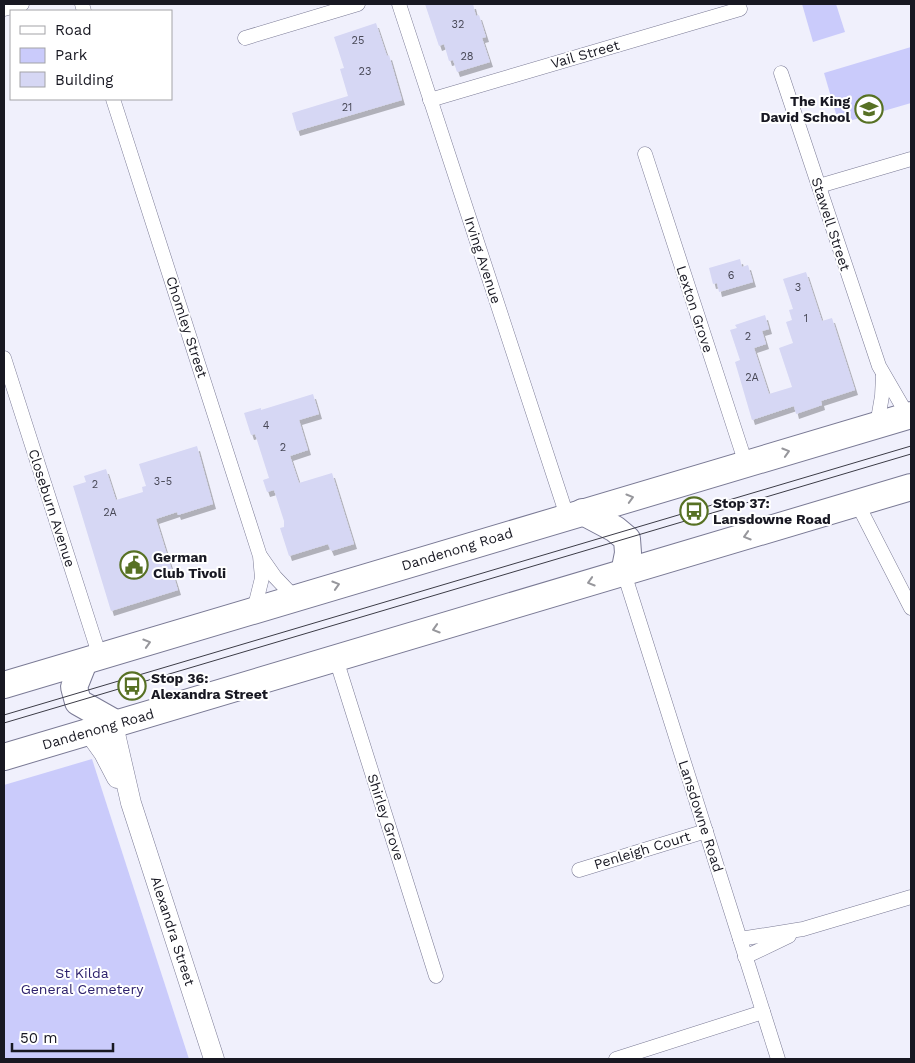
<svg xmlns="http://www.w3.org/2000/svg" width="915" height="1063" viewBox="0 0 915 1063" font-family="'Work Sans',sans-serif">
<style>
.green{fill:#cacbfb}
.building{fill:#d6d7f4;filter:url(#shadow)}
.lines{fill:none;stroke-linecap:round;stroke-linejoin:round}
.street-casing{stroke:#7a7a95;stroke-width:15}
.secondary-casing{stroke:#7a7a95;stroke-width:21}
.highway-casing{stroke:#7a7a95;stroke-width:28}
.street{stroke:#fff;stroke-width:14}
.secondary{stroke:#fff;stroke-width:20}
.highway{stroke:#fff;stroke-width:26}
.tram{stroke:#3c3c47;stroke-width:1}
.oneway{stroke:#97979c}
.labels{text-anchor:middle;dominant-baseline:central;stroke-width:4;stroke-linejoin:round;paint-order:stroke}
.number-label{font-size:11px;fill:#484856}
.street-label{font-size:14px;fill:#181822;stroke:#fff}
.poi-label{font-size:14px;font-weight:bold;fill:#181822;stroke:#fff;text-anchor:start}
.park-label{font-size:14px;fill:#2e226d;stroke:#fff}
</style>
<defs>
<filter id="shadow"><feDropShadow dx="3" dy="5" stdDeviation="0" flood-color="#0004"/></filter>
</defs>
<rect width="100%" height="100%" fill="#f0f0fc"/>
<!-- green -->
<g class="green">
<path d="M802,4H836L845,32L813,42Z"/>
<path d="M911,47V103L839,124L824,73Z"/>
<path d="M92,759L189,1059H4V785Z"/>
</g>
<!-- building -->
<g class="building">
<path d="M425,4H473L476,16L479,15L486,37L482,38L490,62L457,72L453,60L449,61L444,44L439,46Z"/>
<path d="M376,23L387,56L389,55L402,100L297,131L292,113L348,96L340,69L344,68L334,37Z"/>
<path d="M740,259L742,267L748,265L753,282L719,292L717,283L713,284L709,268Z"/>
<path d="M806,272L822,321L832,318L855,390L821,401L822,405L796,414L794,406L752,420L735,362L740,360L730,330L737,328L735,325L765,315L769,329L762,331L766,344L754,348L769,394L792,387L779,348L793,343L786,322L792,320L789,310L793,309L783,279Z"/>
<path d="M313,394L319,414L299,420L308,450L290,456L299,483L332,473L354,544L331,551L328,544L289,556L280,528L284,527V521L274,490L267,492L263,480L269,478L255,434L251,435L244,413L261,408V410Z"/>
<path d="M197,446L213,504L178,515L177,512L156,519L178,590L111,611L73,486L86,482L84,476L106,469L116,500L143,492L142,487L146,486L139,464Z"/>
</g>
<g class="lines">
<!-- street casing -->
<g class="street-casing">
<g id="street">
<path d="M82,4L84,11"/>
<path d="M399,4L567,516"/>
<path d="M4,9L22,4"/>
<path d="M245,38L358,4"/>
<path d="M781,73L879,366L908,416"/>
<path d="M113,99L260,556L262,578L254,610"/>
<path d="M430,100L740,9"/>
<path d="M645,154L746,464"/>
<path d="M819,186L911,159"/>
<path d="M4,358L100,657"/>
<path d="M877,425L882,396L883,375"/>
<path d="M857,503L911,608"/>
<path d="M261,557L275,577L295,598"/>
<path d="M624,573L778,1059"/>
<path d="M336,659L436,976"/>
<path d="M579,870L706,831"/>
<path d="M740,939L803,929L911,897"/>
<path d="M745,957L789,936"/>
<path d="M616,1059L763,1012"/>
</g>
</g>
<!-- secondary casing -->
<g class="secondary-casing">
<g id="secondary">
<path d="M113,725L131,803L214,1059"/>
<path d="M89,732L104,753L117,778"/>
</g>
</g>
<!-- highway casing -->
<g class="highway-casing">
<g id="highway">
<path d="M583,512L615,529L627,539L628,553L624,573"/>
<path d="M84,662L74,687L78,702L117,724"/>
<path d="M4,685L911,415"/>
<path d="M4,757L911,487"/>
</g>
</g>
<!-- street -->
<use href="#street" class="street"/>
<!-- secondary -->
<use href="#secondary" class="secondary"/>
<!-- highway -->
<use href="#highway" class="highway"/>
<!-- tram -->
<g class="tram">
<path d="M4,715L911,446"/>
<path d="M4,723L911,454"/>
</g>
</g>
<!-- one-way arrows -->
<defs><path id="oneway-chevron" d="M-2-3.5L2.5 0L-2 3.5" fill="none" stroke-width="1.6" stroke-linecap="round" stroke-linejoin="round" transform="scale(1.25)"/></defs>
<g class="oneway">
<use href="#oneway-chevron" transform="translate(786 452) rotate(-17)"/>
<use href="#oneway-chevron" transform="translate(630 498) rotate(-16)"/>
<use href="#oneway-chevron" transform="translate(747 536) rotate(163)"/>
<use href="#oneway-chevron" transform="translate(591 582) rotate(163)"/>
<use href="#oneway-chevron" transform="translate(336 585) rotate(-17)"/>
<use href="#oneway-chevron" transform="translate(436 629) rotate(163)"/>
<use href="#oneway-chevron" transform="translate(147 643) rotate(-17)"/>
</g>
<!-- icons -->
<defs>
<g id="school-ring" transform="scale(1.4375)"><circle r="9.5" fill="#fff" stroke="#577124" stroke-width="1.5"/><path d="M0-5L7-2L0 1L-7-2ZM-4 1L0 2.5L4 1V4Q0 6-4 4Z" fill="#577124"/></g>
<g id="bus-ring" transform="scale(1.4375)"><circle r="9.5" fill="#fff" stroke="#577124" stroke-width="1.5"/><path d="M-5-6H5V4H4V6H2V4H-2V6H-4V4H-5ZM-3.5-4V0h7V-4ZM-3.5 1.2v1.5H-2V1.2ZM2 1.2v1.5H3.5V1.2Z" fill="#577124"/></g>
<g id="civic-ring" transform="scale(1.4375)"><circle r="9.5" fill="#fff" stroke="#577124" stroke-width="1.5"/><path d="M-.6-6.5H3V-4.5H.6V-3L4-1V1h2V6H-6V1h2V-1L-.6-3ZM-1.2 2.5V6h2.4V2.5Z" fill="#577124"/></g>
</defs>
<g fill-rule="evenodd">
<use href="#school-ring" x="869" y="109"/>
<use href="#bus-ring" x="694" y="511"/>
<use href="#civic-ring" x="134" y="565"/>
<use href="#bus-ring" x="132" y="686"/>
</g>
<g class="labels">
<!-- number labels -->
<g class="number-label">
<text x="458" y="24">32</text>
<text x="358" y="40">25</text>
<text x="467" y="56">28</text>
<text x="365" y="71">23</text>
<text x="347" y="107">21</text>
<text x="731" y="275">6</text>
<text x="798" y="287">3</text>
<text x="806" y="318">1</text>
<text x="748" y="336">2</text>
<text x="752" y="377">2A</text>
<text x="266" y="425">4</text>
<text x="283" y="447">2</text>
<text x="163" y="481">3-5</text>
<text x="95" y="484">2</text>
<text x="110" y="512">2A</text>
</g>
<!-- street labels -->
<g class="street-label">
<text transform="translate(585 54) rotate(-16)">Vail Street</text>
<text transform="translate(831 224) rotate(72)">Stawell Street</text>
<text transform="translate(483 260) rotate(72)">Irving Avenue</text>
<text transform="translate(695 309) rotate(72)">Lexton Grove</text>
<text transform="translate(187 327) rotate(72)">Chomley Street</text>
<text transform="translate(52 508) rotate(72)">Closeburn Avenue</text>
<text transform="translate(457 549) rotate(-17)">Dandenong Road</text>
<text transform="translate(98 729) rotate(-16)">Dandenong Road</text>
<text transform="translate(701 816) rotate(72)">Lansdowne Road</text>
<text transform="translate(386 817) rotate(72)">Shirley Grove</text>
<text transform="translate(642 850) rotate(-17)">Penleigh Court</text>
<text transform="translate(173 931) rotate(72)">Alexandra Street</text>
</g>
<!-- poi labels -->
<g class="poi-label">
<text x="850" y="101" text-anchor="end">The King<tspan x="850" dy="16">David School</tspan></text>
<text x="713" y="503">Stop 37:<tspan x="713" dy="16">Lansdowne Road</tspan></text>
<text x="153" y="557">German<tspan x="153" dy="16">Club Tivoli</tspan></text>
<text x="151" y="678">Stop 36:<tspan x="151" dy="16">Alexandra Street</tspan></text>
</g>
<!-- park labels -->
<g class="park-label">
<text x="82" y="973">St Kilda<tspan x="82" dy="16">General Cemetery</tspan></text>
</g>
</g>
<!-- border -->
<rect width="915" height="1063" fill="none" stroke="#181822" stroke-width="10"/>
<!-- legend -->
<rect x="10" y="10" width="162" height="90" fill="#ffffff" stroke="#a3a3a7"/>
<rect x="20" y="26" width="25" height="8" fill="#ffffff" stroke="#a3a3a7"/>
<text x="55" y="35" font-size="15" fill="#181822">Road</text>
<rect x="20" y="48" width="25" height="15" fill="#cacbfb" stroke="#a3a3a7"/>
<text x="55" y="60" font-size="15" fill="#181822">Park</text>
<rect x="20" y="72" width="25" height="15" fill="#d6d7f4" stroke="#a3a3a7"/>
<text x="55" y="85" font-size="15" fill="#181822">Building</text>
<!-- scale -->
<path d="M12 1043v8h101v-8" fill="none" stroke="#181822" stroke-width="2.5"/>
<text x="20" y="1043" font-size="15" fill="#181822" stroke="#ffffff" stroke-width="4" paint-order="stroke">50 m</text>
</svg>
